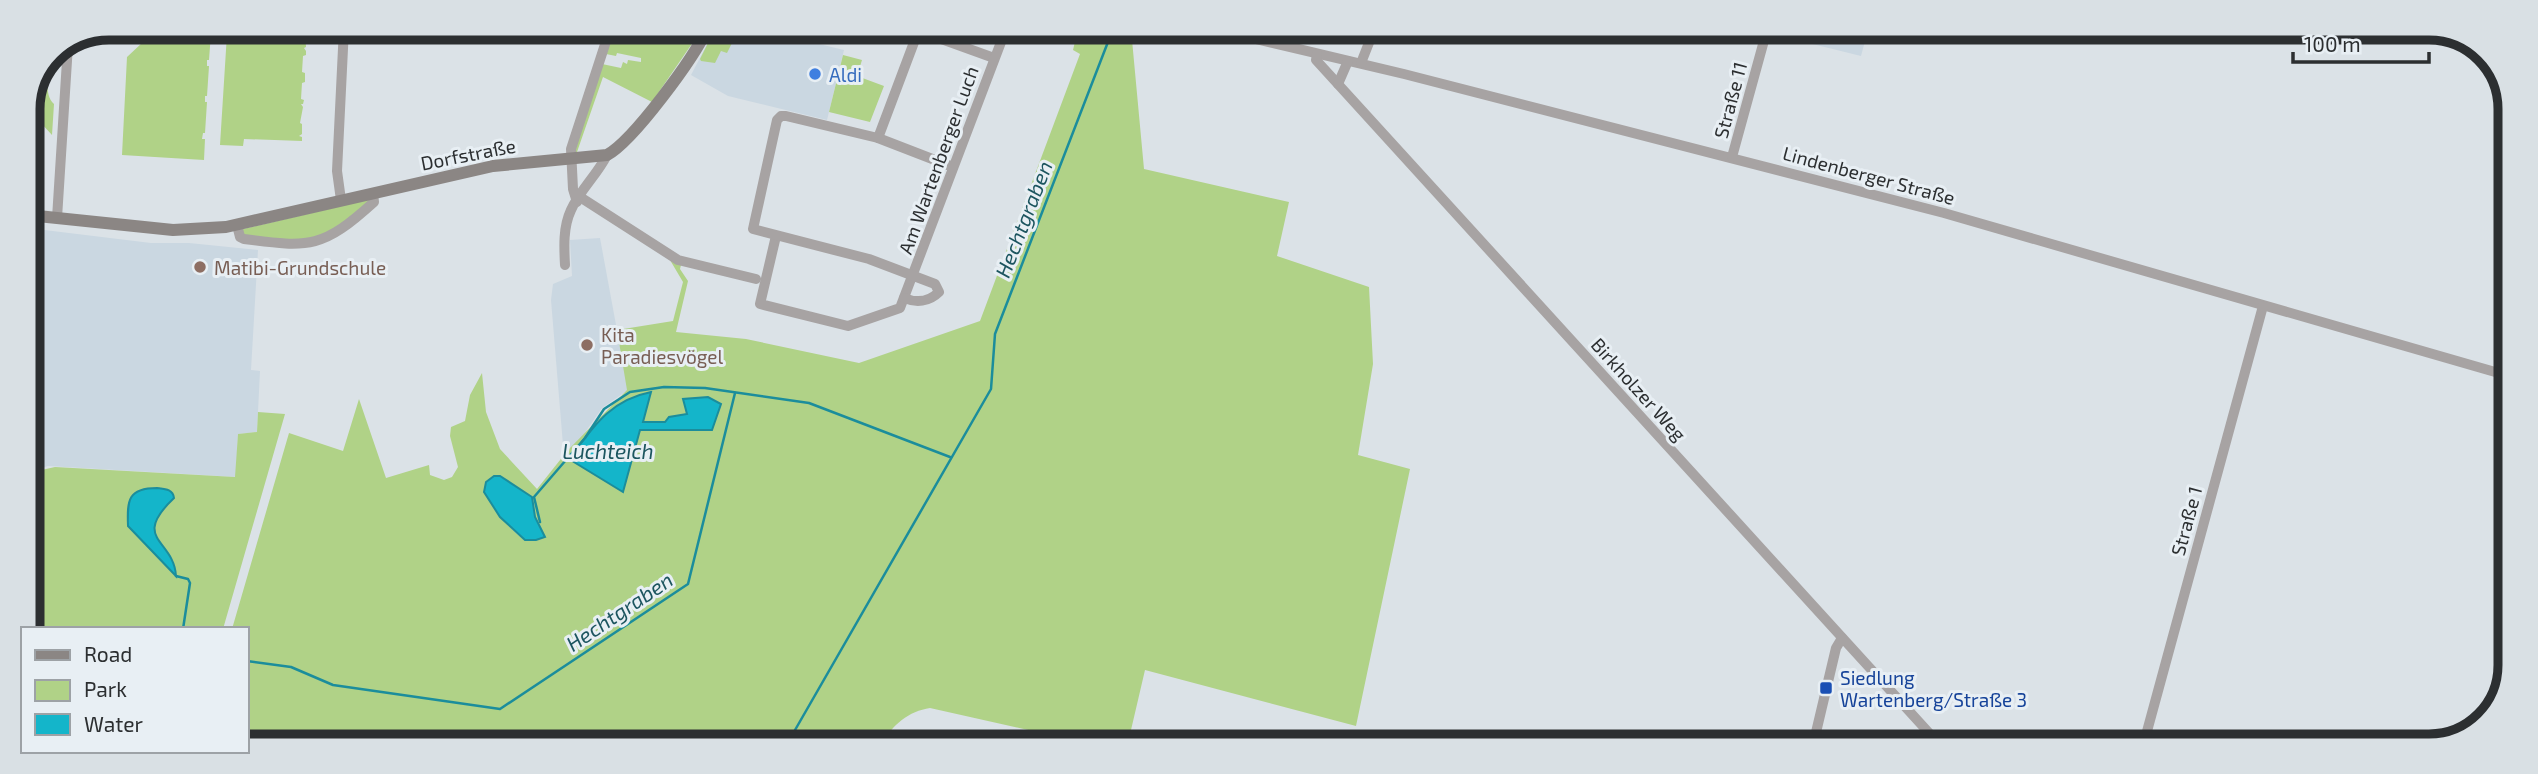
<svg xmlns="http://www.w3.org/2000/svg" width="2538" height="774" viewBox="0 0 2538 774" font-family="'Exo 2',sans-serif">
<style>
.built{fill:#cad7e1}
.green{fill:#b0d287;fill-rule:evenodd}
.water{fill:#14b5ca;stroke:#1b8d9c;stroke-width:2}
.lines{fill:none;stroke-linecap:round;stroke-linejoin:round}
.stream{stroke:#1b8d9c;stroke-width:2.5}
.street{stroke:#a7a3a3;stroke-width:10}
.secondary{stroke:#8b8684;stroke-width:12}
.shop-dot{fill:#3f7fe0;stroke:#e8eff4;stroke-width:2.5}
.education-dot{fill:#8d6e63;stroke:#e8eff4;stroke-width:2.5}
.transit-dot{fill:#1a4fb4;stroke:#e8eff4;stroke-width:2.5}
.labels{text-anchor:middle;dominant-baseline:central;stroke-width:6;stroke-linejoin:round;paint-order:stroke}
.shop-label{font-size:19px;fill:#366cbe;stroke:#e8eff4;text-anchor:start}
.street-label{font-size:19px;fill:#2c2f31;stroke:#e8eff4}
.education-label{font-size:19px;fill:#785e54;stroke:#e8eff4;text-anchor:start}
.transit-label{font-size:19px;fill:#164399;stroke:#e8eff4;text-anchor:start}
.water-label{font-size:21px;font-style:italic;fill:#1c555f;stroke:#e8eff4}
.rim{fill:none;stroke:#2c2f31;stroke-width:9}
</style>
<rect width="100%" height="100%" fill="#dbe2e7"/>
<!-- built -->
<g class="built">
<path d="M715,29H757L844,50L827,120L728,96L691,75Z"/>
<path d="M1756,30H1868L1861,56Z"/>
<path d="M28,228L151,243H189L258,250L251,370L260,371L257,432L238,434L236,477L48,466L28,472Z"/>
<path d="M600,238L628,390L602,408L579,441L564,457L551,300L553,284L572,276L570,240Z"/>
</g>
<!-- green -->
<g class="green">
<path d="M158,28H307V31L305,32L306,47L304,48L306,51V55L303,56L302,72L305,73V82L302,83L301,99L304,100L303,104H301L303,107L300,123L302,124V134L299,136L302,137V141L244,139L243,146L220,145L227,34L211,33L209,60H207V66H209L207,96H205V102H207L205,133H203L202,139H205L204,160L122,155L127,57Z"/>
<path d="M614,29H702L652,102L603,77L577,152H574L602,64L621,68L623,62L627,64L628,60L641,62V58L617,53L616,56L606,54Z"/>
<path d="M715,29H739L727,53L721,51L715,63L701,61L700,59Z"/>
<path d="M1078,29H1085L1084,37L1111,43L1116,29H1131L1144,169L1289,202L1277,256L1369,287L1373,364L1358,455L1410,469L1356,726L1145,670L1131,730L1133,744H1091L930,708C909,711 892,725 882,744L247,743V629H232L289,433L343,451L359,399L386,478L429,465L430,475L444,480L452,477L458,467L450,436L451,427L465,421L470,395L482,373L486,412L500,449L537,489L568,450L627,390L617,330L673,321L683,282L670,260L681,265L680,269L688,281L676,332L746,339L859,363L980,321L1080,54L1073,50ZM650,392L643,422H665L669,417L688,414L683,400L712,430H640L623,491ZM484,492L531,497L535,517L545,537L525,540C507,528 495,509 484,492Z"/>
<path d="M843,55L862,60L857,76L884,86L870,122L829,112Z"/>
<path d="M50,57C49,71 43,94 54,104L52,135L41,123L30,132L28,129V109Z"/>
<path d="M371,199C361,208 352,218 341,225C315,244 273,242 243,235V229Z"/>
<path d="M258,412L285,414L223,629H28V473L55,467L235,477L238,434L257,432Z"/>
</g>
<!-- water -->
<g class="water">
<path d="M651,392L643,422H665L669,417L687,414L683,399L708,397L721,404L712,430H640L623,492L569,459C593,427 610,400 651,392Z"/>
<path d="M494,476H500L532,497L535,517L545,537L536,540H525L500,517L484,492L486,482Z"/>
<path d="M157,488C165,489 173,489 174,498C130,540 174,539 176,576L128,526C127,500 128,488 157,488Z"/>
</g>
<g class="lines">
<!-- stream -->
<g class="stream">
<path d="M540,522L534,497L585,438L604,409L630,392L664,387L705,388L809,403L950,457"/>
<path d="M176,576L188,579L190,583L183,629"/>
<path d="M247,661L291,667L333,685L500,709L688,584L735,393"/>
<path d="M787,744L991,389L995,334L1113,29"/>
</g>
<!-- street -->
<g class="street">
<path d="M1214,29L1404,74L1944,213L2509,376"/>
<path d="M1317,54L1316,60L1940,745"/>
<path d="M1361,63L1374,30"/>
<path d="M1338,84L1348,61"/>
<path d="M878,138L916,37L922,32L994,58"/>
<path d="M1732,157L1765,37L1738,30"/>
<path d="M580,197L678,260L756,279"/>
<path d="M341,200L337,171L344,28"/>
<path d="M577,202L573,189L571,149L610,29"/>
<path d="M57,218L68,45"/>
<path d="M237,225L240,237L244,239C311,248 323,248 374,202L373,193"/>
<path d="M776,236L760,304L848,326L900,308L1006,29"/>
<path d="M565,265C564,247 563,227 571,210C580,190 597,175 607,155"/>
<path d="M904,298C916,303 929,302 939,292L935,284L869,259L753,229L777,120L781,116H786L878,138L953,167"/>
<path d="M1813,745L1836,648L1842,638"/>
<path d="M2143,746L2263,306"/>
</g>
<!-- secondary -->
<path class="secondary" d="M28,215L173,230L226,227L493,166L607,155C633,141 694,58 707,29"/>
</g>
<!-- markers -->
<circle class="shop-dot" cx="815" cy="74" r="7"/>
<g class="education-dot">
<circle cx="200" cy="267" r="7"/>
<circle cx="587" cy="345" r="7"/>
</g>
<rect class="transit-dot" x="1819" y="681" width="14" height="14" rx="3.5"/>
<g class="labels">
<!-- shop labels -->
<g class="shop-label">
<text x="829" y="74">Aldi</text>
</g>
<!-- street labels -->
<g class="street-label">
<text transform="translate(1730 100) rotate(-75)">Straße 11</text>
<text transform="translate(468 154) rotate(-11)">Dorfstraße</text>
<text transform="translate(938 160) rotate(-70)">Am Wartenberger Luch</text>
<text transform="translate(1869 175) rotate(15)">Lindenberger Straße</text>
<text transform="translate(1639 389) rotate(48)">Birkholzer Weg</text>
<text transform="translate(2186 521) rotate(-75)">Straße 1</text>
</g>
<!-- education labels -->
<g class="education-label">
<text x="214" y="267">Matibi-Grundschule</text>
<text x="601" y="334">Kita<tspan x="601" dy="22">Paradiesvögel</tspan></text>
</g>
<!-- transit labels -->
<g class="transit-label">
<text x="1840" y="677">Siedlung<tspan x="1840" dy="22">Wartenberg/Straße 3</tspan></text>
</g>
<!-- water labels -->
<g class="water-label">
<text transform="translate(1023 219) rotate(-69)">Hechtgraben</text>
<text x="608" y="450">Luchteich</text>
<text transform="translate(619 611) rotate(-34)">Hechtgraben</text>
</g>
</g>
<!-- crop -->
<path d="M0 0H2538V774H0ZM109 40H2429A69 69 0 0 1 2498 109V665A69 69 0 0 1 2429 734H109A69 69 0 0 1 40 665V109A69 69 0 0 1 109 40Z" fill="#d9e0e4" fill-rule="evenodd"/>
<path class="rim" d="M109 40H2429A69 69 0 0 1 2498 109V665A69 69 0 0 1 2429 734H109A69 69 0 0 1 40 665V109A69 69 0 0 1 109 40Z"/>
<!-- legend -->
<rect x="21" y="627" width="228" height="126" fill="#e8eff4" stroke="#9da2a6" stroke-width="2"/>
<rect x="35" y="650" width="35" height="10" fill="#8b8684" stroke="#9da2a6" stroke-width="2"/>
<text x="84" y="662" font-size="21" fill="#2c2f31">Road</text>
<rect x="35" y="680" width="35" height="21" fill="#b0d287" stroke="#9da2a6" stroke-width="2"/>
<text x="84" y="697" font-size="21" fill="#2c2f31">Park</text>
<rect x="35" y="714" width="35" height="21" fill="#14b5ca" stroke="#9da2a6" stroke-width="2"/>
<text x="84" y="732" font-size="21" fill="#2c2f31">Water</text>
<!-- scale -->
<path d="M2293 52v10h136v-10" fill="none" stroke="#2c2f31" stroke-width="3.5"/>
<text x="2304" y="52" font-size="21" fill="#2c2f31" stroke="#e8eff4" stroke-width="5" paint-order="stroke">100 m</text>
</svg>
